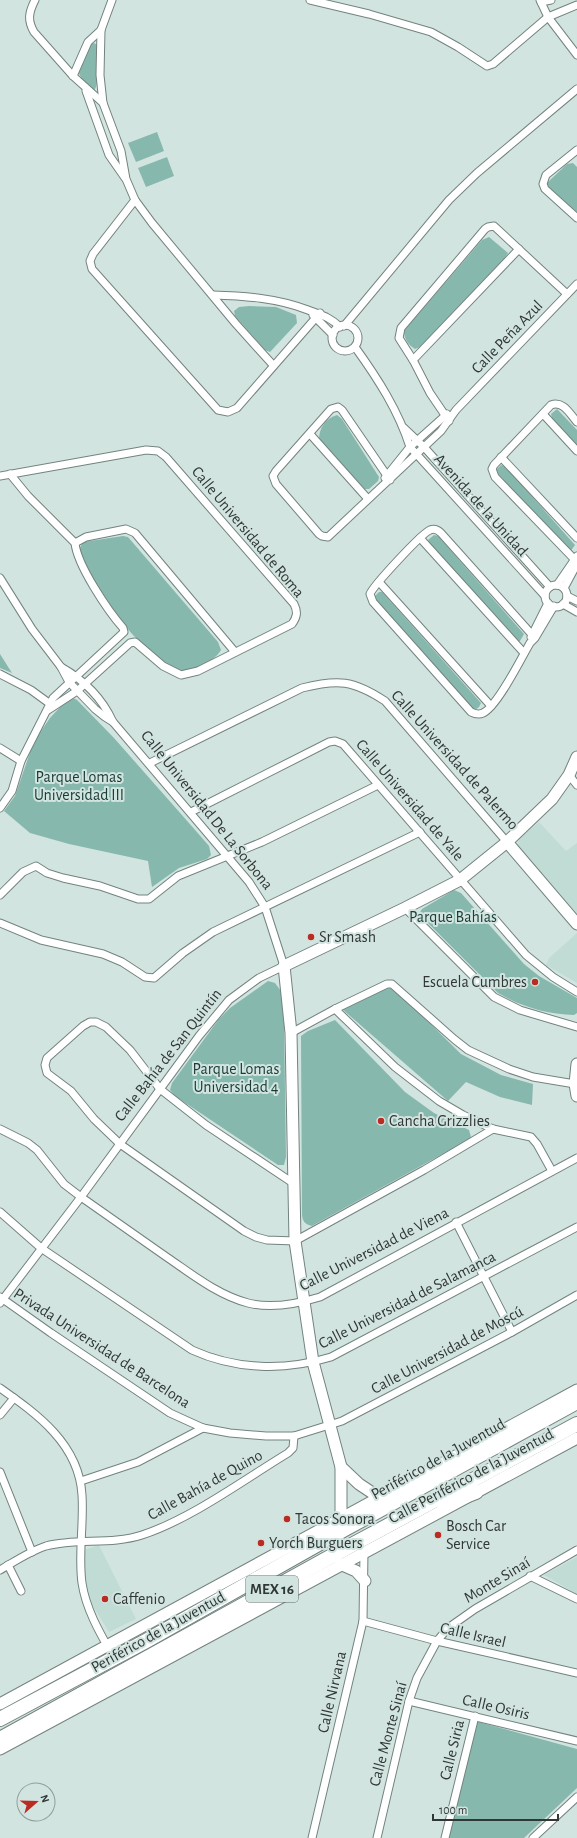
<svg xmlns="http://www.w3.org/2000/svg" width="577" height="1838" viewBox="0 0 577 1838" font-family="'Alegreya Sans',sans-serif">
<style>
.built{fill:#c1dcd5}
.green{fill:#87b8ad}
.lines{fill:none;stroke-linecap:round;stroke-linejoin:round}
.street-casing{stroke:#73837f;stroke-width:9}
.secondary-casing{stroke:#73837f;stroke-width:13}
.highway-casing{stroke:#73837f;stroke-width:16}
.street{stroke:#fff;stroke-width:7}
.secondary{stroke:#fff;stroke-width:11}
.highway{stroke:#fff;stroke-width:14}
.poi-dot{fill:#ba2c22;stroke:#d2e4e0;stroke-width:1.5}
.labels{text-anchor:middle;dominant-baseline:central;stroke-width:4;stroke-linejoin:round;paint-order:stroke}
.shield{fill:#d2e4e0;stroke:#616b68;stroke-width:1}
.shield-label{font-size:15px;font-weight:bold;fill:#303735}
.street-label{font-size:16px;fill:#303735;stroke:#d2e4e0}
.park-label{font-size:16px;fill:#193c35;stroke:#d2e4e0}
.poi-label{font-size:16px;fill:#303735;stroke:#d2e4e0;text-anchor:start}
</style>
<rect width="100%" height="100%" fill="#d2e4e0"/>
<!-- built -->
<g class="built">
<path d="M539,822L566,851L577,843V914L518,846L519,839Z"/>
<path d="M577,933V983L546,965L549,958Z"/>
<path d="M99,1545L136,1619L109,1632L89,1600L85,1576L84,1550Z"/>
<path d="M577,1557V1594L544,1575Z"/>
</g>
<!-- green -->
<g class="green">
<path d="M94,43L97,45C97,55 100,84 94,91C87,88 81,79 78,71L88,46Z"/>
<path d="M157,132L164,151L136,162L128,143Z"/>
<path d="M167,157L174,176L146,187L138,168Z"/>
<path d="M573,163L577,167V213L549,189L547,183L567,164Z"/>
<path d="M489,237L508,253L504,259L420,347L415,349C408,345 404,338 404,331L482,240Z"/>
<path d="M249,306L276,307L296,315L297,323L270,352L265,350L235,316L234,311L239,307Z"/>
<path d="M557,409L577,430V446L552,418L551,414Z"/>
<path d="M337,415L342,419L379,477L378,481L369,489H365L319,439C319,428 326,418 337,415Z"/>
<path d="M501,465L505,466L575,545L570,552H569L497,473V469Z"/>
<path d="M434,535L438,536L524,634L520,641L517,642L430,544L428,540Z"/>
<path d="M123,536L128,537L218,642L221,650C214,662 195,668 182,673L175,671C162,659 146,648 133,635C110,610 92,580 79,550L83,542Z"/>
<path d="M379,592H382L481,703L479,707L475,710L471,709L373,598Z"/>
<path d="M0,654L12,673L0,668Z"/>
<path d="M73,698L77,700L114,738L196,831L209,846L211,855L207,859L179,868L152,887L148,861L69,844L30,833L4,811L15,796L34,741L50,718L63,704Z"/>
<path d="M454,890L461,893L524,964L539,976L577,998V1013L574,1015C547,1014 522,1007 498,993L419,914L422,909Z"/>
<path d="M268,981L275,983L281,991L284,1023L286,1157L284,1165H278L175,1096L170,1090L172,1083L219,1019L230,1008Z"/>
<path d="M387,988L395,989L461,1054L501,1075L533,1084L532,1105L500,1097L466,1082L448,1101L342,1009Z"/>
<path d="M335,1020L405,1092L434,1113L469,1130L471,1137L468,1140L312,1226C305,1224 303,1222 302,1215L301,1036L308,1031Z"/>
<path d="M475,1721L577,1749V1788L524,1838H446Z"/>
</g>
<g class="lines">
<!-- street casing -->
<g class="street-casing">
<g id="street">
<path d="M35,0C29,12 27,20 34,32L73,76L103,103"/>
<path d="M310,0L369,14L431,32L458,47L487,66L493,64L548,17L577,5"/>
<path d="M540,0L548,17L577,55"/>
<path d="M541,2L551,0"/>
<path d="M101,30L100,75L103,103L121,151L126,179L135,200L152,223L236,324L273,365"/>
<path d="M73,76L88,42L101,30L112,0"/>
<path d="M86,91L109,155L125,178"/>
<path d="M577,150L546,175L543,184L545,189L577,218"/>
<path d="M135,200L93,254L90,261L92,269L218,410L228,412L237,408L320,313"/>
<path d="M213,295C245,296 277,298 308,310C321,315 330,317 340,327"/>
<path d="M313,315L333,335"/>
<circle cx="345" cy="338" r="13"/>
<path d="M344,326L449,200L477,173L577,89"/>
<path d="M355,347C378,379 398,410 410,447L545,596"/>
<path d="M413,360L519,249"/>
<path d="M543,414L577,451"/>
<path d="M449,421L430,393L413,360L399,338L401,328L485,229L488,227L494,226L567,294"/>
<path d="M577,422C570,414 563,400 551,405L494,465L492,469L495,477L577,562"/>
<path d="M404,428L424,447L550,587"/>
<path d="M310,434L368,499"/>
<path d="M501,457L577,538"/>
<path d="M0,476L146,450L158,451L166,457L294,604C298,612 297,617 292,624L198,671L181,675L163,666L135,642L130,643L77,691L48,710"/>
<path d="M385,478L410,447L447,414"/>
<path d="M390,480L342,410L338,407L331,409L276,471L273,476L276,484L319,534L322,536L328,537L441,431L456,410L577,284"/>
<path d="M420,538L524,653"/>
<path d="M75,543L86,537L126,529L135,533L235,652"/>
<path d="M0,578L32,629L61,667L69,682L95,709L105,717L113,722"/>
<path d="M379,582L491,706"/>
<path d="M557,585L577,556"/>
<circle cx="556" cy="596" r="11"/>
<path d="M564,588L577,564"/>
<path d="M567,596L577,601"/>
<path d="M563,604L577,612"/>
<path d="M531,637L548,603"/>
<path d="M535,638L441,533C438,530 435,528 430,530C421,534 373,586 370,594L373,602L471,712C475,714 479,715 483,713C497,707 522,657 530,643L535,638L554,606"/>
<path d="M0,674L31,690L53,706"/>
<path d="M0,748L21,761"/>
<path d="M150,763L302,688C338,679 353,680 385,701L507,842"/>
<path d="M569,775L577,785"/>
<path d="M0,808L12,791L21,761L53,698L124,632L123,628C108,611 77,565 75,543L28,496L10,474"/>
<path d="M191,812L329,742L335,741L343,744L526,955L553,977L577,992"/>
<path d="M0,895L23,872L36,866L47,873L63,878L100,886L138,899H149L178,876L262,842L378,785"/>
<path d="M405,908L494,997L520,1010L577,1027"/>
<path d="M0,923L41,940L103,954L122,962L145,977L154,978L183,953L213,932L420,832"/>
<path d="M335,1009L395,1067L439,1101L463,1115L493,1129L531,1137L537,1144L552,1171"/>
<path d="M291,1033L335,1009L387,984H392L454,1039L468,1050L509,1069L533,1077L575,1084"/>
<path d="M0,1129L28,1143L37,1150L64,1184L81,1197C110,1217 139,1238 168,1258C193,1275 218,1295 248,1303C271,1309 297,1304 320,1297L577,1158"/>
<path d="M293,1183L206,1125L160,1089L130,1050L106,1027L96,1022H90L83,1026L47,1058L45,1065L47,1073L71,1091L94,1119L120,1144L244,1231L256,1237L267,1240L295,1241L424,1170L493,1129"/>
<path d="M0,1212L41,1248L192,1350C236,1370 285,1371 331,1357L577,1227"/>
<path d="M456,1222L512,1332"/>
<path d="M0,1297L51,1333L170,1413L203,1428L230,1433L266,1436H294L342,1421L512,1332L577,1295"/>
<path d="M0,1303L81,1197L199,1036L229,1000L259,978L284,966L265,907L249,882L113,722C102,698 84,680 61,667"/>
<path d="M0,1388C37,1414 79,1444 82,1495C84,1524 78,1553 82,1583C86,1610 101,1635 114,1658"/>
<path d="M0,1415L14,1398"/>
<path d="M0,1472L32,1552"/>
<path d="M81,1481L138,1462L203,1428"/>
<path d="M8,1565L21,1591"/>
<path d="M0,1570C14,1562 30,1551 46,1546C78,1538 111,1545 142,1535C191,1519 245,1479 288,1453L293,1448L294,1436"/>
<path d="M530,1576L577,1599"/>
<path d="M363,1621L437,1641L577,1673"/>
<path d="M409,1701L577,1741"/>
<path d="M312,1838L363,1621L364,1551"/>
<path d="M377,1838L409,1701L417,1678L437,1641L448,1628L475,1609L577,1550"/>
<path d="M445,1838L475,1716"/>
<path d="M533,1838L577,1797"/>
</g>
</g>
<!-- secondary casing -->
<g class="secondary-casing">
<g id="secondary">
<path d="M507,842L577,924"/>
<path d="M577,1064L575,1084L577,1096"/>
<path d="M341,1467L359,1484L380,1498L383,1503"/>
<path d="M345,1529L341,1519V1467L313,1362L295,1241L291,1033L284,966L405,908L460,880L507,842L552,799L569,775L577,757"/>
<path d="M340,1564L356,1571L365,1581"/>
<path d="M0,1704L577,1390"/>
<path d="M0,1749L577,1438"/>
</g>
</g>
<!-- highway casing -->
<g class="highway-casing">
<g id="highway">
<path d="M444,1504L476,1492"/>
<path d="M0,1719L146,1641L345,1529L577,1402"/>
<path d="M0,1739L350,1546L577,1424"/>
</g>
</g>
<!-- street -->
<use href="#street" class="street"/>
<!-- secondary -->
<use href="#secondary" class="secondary"/>
<!-- highway -->
<use href="#highway" class="highway"/>
</g>
<!-- markers -->
<g class="poi-dot">
<circle cx="311" cy="937" r="4"/>
<circle cx="535" cy="982" r="4"/>
<circle cx="381" cy="1121" r="4"/>
<circle cx="287" cy="1519" r="4"/>
<circle cx="438" cy="1535" r="4"/>
<circle cx="261" cy="1543" r="4"/>
<circle cx="105" cy="1599" r="4"/>
</g>
<g class="labels">
<!-- shield labels -->
<rect class="shield" x="246" y="1576" width="52" height="26" rx="3"/>
<g class="shield-label">
<text x="272" y="1589">MEX 16</text>
</g>
<!-- street labels -->
<g class="street-label">
<text transform="translate(507 337) rotate(-46)">Calle Peña Azul</text>
<text transform="translate(481 505) rotate(48)">Avenida de la Unidad</text>
<text transform="translate(248 532) rotate(50)">Calle Universidad de Roma</text>
<text transform="translate(455 760) rotate(48)">Calle Universidad de Palermo</text>
<text transform="translate(410 800) rotate(49)">Calle Universidad de Yale</text>
<text transform="translate(207 810) rotate(51)">Calle Universidad De La Sorbona</text>
<text transform="translate(168 1055) rotate(-52)">Calle Bahía de San Quintín</text>
<text transform="translate(374 1249) rotate(-27)">Calle Universidad de Viena</text>
<text transform="translate(407 1300) rotate(-27)">Calle Universidad de Salamanca</text>
<text transform="translate(102 1348) rotate(33)">Privada Universidad de Barcelona</text>
<text transform="translate(447 1350) rotate(-28)">Calle Universidad de Moscú</text>
<text transform="translate(438 1459) rotate(-29)">Periférico de la Juventud</text>
<text transform="translate(471 1476) rotate(-28)">Calle Periférico de la Juventud</text>
<text transform="translate(205 1485) rotate(-29)">Calle Bahía de Quino</text>
<text transform="translate(497 1580) rotate(-31)">Monte Sinaí</text>
<text transform="translate(158 1632) rotate(-29)">Periférico de la Juventud</text>
<text transform="translate(473 1635) rotate(13)">Calle Israel</text>
<text transform="translate(332 1692) rotate(-77)">Calle Nirvana</text>
<text transform="translate(496 1707) rotate(13)">Calle Osiris</text>
<text transform="translate(388 1734) rotate(-75)">Calle Monte Sinaí</text>
<text transform="translate(452 1750) rotate(-76)">Calle Siria</text>
</g>
<!-- park labels -->
<g class="park-label">
<text x="79" y="777">Parque Lomas<tspan x="79" dy="18">Universidad III</tspan></text>
<text x="453" y="917">Parque Bahías</text>
<text x="236" y="1069">Parque Lomas<tspan x="236" dy="18">Universidad 4</tspan></text>
</g>
<!-- poi labels -->
<g class="poi-label">
<text x="319" y="937">Sr Smash</text>
<text x="527" y="982" text-anchor="end">Escuela Cumbres</text>
<text x="389" y="1121">Cancha Grizzlies</text>
<text x="295" y="1519">Tacos Sonora</text>
<text x="446" y="1526">Bosch Car<tspan x="446" dy="18">Service</tspan></text>
<text x="269" y="1543">Yorch Burguers</text>
<text x="113" y="1599">Caffenio</text>
</g>
</g>
<!-- north arrow -->
<g transform="translate(36 1802) rotate(70)"><circle r="19" fill="#d2e4e0" stroke="#919f9c"/>
<path d="M0-3L7 15L0 10L-7 15Z" fill="#ba2c22"/>
<text y="-6" font-size="11" font-weight="bold" text-anchor="middle" fill="#303735">N</text>
</g>
<!-- scale -->
<path d="M433 1814v6h125v-6" fill="none" stroke="#303735" stroke-width="2"/>
<text x="439" y="1814" font-size="12" fill="#303735" stroke="#d2e4e0" stroke-width="3" paint-order="stroke">100 m</text>
</svg>
